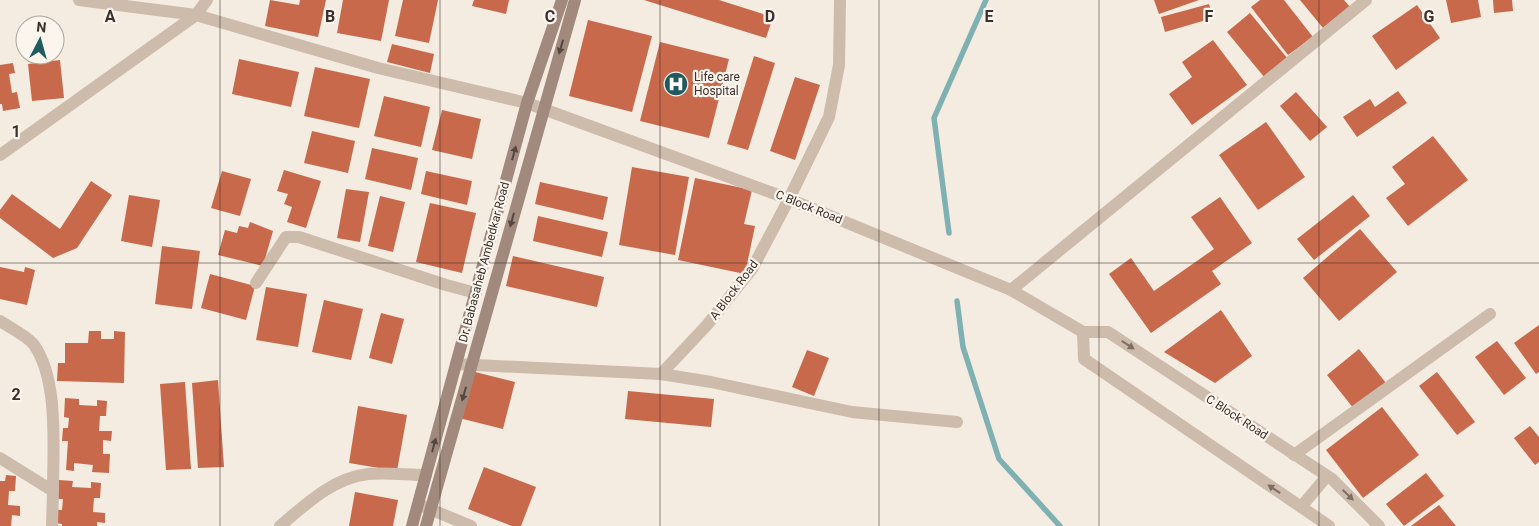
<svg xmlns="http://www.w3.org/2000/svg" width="1539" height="526" viewBox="0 0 1539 526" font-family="Roboto,sans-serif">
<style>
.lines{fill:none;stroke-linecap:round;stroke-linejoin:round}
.stream{stroke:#7fb0b2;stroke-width:5.5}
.building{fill:#c8694b}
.minor{stroke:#cdbbac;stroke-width:12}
.tertiary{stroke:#cdbbac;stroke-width:12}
.secondary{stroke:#a18a7d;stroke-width:12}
.oneway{fill:#544640}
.oneway2{fill:#7d6f65}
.grid{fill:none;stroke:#3b302b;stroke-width:1;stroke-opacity:0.55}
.labels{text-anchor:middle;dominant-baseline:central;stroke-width:4.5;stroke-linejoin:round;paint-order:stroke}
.poi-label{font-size:12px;fill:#3b302b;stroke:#fbf5ee;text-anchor:start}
.street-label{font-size:12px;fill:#3b302b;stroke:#fbf5ee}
.grid-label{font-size:16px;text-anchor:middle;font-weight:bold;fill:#3b302b;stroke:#fbf5ee;stroke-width:4.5;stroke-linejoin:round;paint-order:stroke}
</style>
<rect width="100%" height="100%" fill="#f4ebe1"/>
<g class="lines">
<!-- stream -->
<g class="stream">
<path d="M949,233L934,118L986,0"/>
<path d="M957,301L963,347L999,459L1060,526"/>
</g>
</g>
<!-- building -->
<g class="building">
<path d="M270,0L299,5L300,0H326L318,37L265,26Z"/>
<path d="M343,0H389L381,41L337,33Z"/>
<path d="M403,0H438L429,43L395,36Z"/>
<path d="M474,0H509L506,14L472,6Z"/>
<path d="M644,0H719L773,17L766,38Z"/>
<path d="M1154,0H1199L1159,14Z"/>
<path d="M1260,0H1284L1313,37L1288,55L1251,7Z"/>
<path d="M1300,0H1344L1350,7L1323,28Z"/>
<path d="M1446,0H1478L1481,17L1451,23Z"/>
<path d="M1493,0H1512L1513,11L1494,13Z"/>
<path d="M1209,4L1213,18L1165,32L1161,17Z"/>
<path d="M1417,5L1440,38L1396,70L1372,36Z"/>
<path d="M1250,13L1288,59L1265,78L1227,32Z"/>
<path d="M588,20L652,36L632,112L569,96Z"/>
<path d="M1213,40L1247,85L1192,125L1169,94L1192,77L1182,62Z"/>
<path d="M660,42L729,59L709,138L640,121Z"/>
<path d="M392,44L434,54L430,73L387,62Z"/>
<path d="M754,56L775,63L748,150L727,144Z"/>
<path d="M239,59L299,72L291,107L232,94Z"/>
<path d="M60,60L64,98L32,101L28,64Z"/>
<path d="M13,63L15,73L9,74L12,93L17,92L20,108L3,111L2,104H0V65Z"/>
<path d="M315,67L370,79L359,128L304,116Z"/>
<path d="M795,77L820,85L795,160L770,151Z"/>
<path d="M1398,91L1407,103L1357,137L1343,117L1370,99L1375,107Z"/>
<path d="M1296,92L1327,127L1310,141L1280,106Z"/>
<path d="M384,96L430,107L421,147L374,136Z"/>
<path d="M442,110L481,119L472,159L432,150Z"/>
<path d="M1266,122L1305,177L1258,210L1219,155Z"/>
<path d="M312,131L355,141L348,173L304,163Z"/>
<path d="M1433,136L1468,180L1408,226L1386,198L1405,184L1392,167Z"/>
<path d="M372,148L418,158L411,190L365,179Z"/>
<path d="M632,167L689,177L675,255L619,245Z"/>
<path d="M284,170L321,181L306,228L287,222L292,207L284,204L288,194L277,191Z"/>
<path d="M222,171L251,179L240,216L211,208Z"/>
<path d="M426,171L472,181L467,205L421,194Z"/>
<path d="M695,178L752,190L744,224L755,226L745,274L678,260Z"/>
<path d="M91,181L112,195L77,248L53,258L0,218V210L12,194L60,229Z"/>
<path d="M540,182L608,197L603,220L535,204Z"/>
<path d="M346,189L369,192L360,242L337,238Z"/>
<path d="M129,195L160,200L152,247L121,241Z"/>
<path d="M1353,195L1370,216L1314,260L1297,239Z"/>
<path d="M380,196L405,202L393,252L368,246Z"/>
<path d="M1220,197L1252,243L1212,271L1221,284L1151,333L1109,274L1131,258L1154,291L1214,249L1191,217Z"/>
<path d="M430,203L476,213L462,273L416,262Z"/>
<path d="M538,216L608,232L602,257L533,241Z"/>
<path d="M250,222L273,231L263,266L218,255L225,230L237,233L239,226L248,228Z"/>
<path d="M1360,229L1397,272L1339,321L1303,278Z"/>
<path d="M162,246L200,251L192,309L155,304Z"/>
<path d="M513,256L604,277L597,307L506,286Z"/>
<path d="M0,267L24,272L25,267L35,270L27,305L0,299Z"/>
<path d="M210,274L255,286L246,320L201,308Z"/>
<path d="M266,287L307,294L298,347L256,340Z"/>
<path d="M324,300L363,309L351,360L312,352Z"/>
<path d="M1221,310L1252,356L1215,383L1164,352Z"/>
<path d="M381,313L404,319L392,364L369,358Z"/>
<path d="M1539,325V372L1536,374L1514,343Z"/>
<path d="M89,331H101V339H114V331L125,332L124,383L57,381L58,363H65V343H88Z"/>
<path d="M1497,341L1526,378L1504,395L1475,357Z"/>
<path d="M1359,349L1386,383L1354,409L1327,375Z"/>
<path d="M807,350L829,358L814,396L792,387Z"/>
<path d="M471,371L515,382L503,429L459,418Z"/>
<path d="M1437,372L1475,422L1457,435L1419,386Z"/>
<path d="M218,380L224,467L198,468L192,383Z"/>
<path d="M185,382L191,469L166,470L160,384Z"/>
<path d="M628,391L714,399L711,427L625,419Z"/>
<path d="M65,398L79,399V405L97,406V400L107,401L106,416H100L99,431H112L111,441L103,440V454H110L109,473L92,472L93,465L74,463V471L66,470L68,441H62L63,428H68L69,418L64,417Z"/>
<path d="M358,406L407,415L397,471L349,463Z"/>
<path d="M1382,407L1419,455L1363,498L1326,450Z"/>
<path d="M1530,426L1539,437V462L1535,465L1514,438Z"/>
<path d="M484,467L536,487L521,526H512L468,509Z"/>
<path d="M1426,473L1444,496L1404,526L1386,504Z"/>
<path d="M6,475L16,476L15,491H9L8,505L20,506V516L12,515L11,526H0V481H5Z"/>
<path d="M59,480L73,481L72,487L91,488V482L101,483L100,498H94L93,512L105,513V523L97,522V526H62V524L55,523L57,510H62L63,499H57Z"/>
<path d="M355,492L398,500L393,526H349Z"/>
<path d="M1439,505L1456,526H1411Z"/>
</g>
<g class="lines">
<!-- minor -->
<g class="minor">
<path d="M79,0L196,15L378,68L527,103"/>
<path d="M256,283L286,237H299L446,285L476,293"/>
<path d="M1011,290L1366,0"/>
<path d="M0,321C9,327 29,337 34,345C59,380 53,449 53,491"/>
<path d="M456,364L661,374L707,325L752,269L789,199L829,117L839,65L840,0"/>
<path d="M661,374L711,382L852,412L957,422"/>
<path d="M1294,455L1490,314"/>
<path d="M0,458L53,491L52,526"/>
<path d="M420,505L471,526"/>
<path d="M280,526C306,504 333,478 368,474C387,472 407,475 426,475"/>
</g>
<!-- tertiary -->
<g class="tertiary">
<path d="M527,103L789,199L1011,290L1083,332H1108L1332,479L1379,526"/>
<path d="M0,155L196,15L207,0"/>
<path d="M1083,332L1084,359L1329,526"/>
<path d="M1301,507L1327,476"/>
</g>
<!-- secondary -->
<g class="secondary">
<path d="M412,526L527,103L562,0"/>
<path d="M426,526L575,0"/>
</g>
</g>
<!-- one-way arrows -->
<defs><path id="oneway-solid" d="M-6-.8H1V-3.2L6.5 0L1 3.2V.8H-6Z" transform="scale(1.25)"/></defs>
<g class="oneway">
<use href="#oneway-solid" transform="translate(561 47) rotate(106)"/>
<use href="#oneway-solid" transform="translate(514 153) rotate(-75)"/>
<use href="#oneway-solid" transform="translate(512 220) rotate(105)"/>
<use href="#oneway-solid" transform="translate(464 394) rotate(106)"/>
<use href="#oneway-solid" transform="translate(434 445) rotate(-75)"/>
</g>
<g class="oneway2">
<use href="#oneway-solid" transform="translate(1128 345) rotate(33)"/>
<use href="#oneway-solid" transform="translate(1274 489) rotate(-146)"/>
<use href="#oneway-solid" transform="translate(1348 495) rotate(44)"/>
</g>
<!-- grid -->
<path class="grid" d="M220,0V526M440,0V526M660,0V526M879,0V526M1099,0V526M1319,0V526M0,263H1539"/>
<!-- icons -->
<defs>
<g id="hospital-disc" transform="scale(1.25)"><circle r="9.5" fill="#1f5a5e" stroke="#fbf5ee"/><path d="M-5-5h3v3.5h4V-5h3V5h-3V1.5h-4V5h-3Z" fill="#fff"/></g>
</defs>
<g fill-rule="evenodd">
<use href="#hospital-disc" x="676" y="84"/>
</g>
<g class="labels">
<!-- poi labels -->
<g class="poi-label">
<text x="694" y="77">Life care<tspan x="694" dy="14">Hospital</tspan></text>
</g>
<!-- street labels -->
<g class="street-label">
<text transform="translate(809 207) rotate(22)">C Block Road</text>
<text transform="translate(484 262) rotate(-75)">Dr. Babasaheb Ambedkar Road</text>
<text transform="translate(734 290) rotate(-53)">A Block Road</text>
<text transform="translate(1237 417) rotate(33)">C Block Road</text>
</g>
</g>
<g class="grid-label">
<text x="110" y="22">A</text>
<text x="330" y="22">B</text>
<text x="550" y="22">C</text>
<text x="770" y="22">D</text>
<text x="989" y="22">E</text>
<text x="1209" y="22">F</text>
<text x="1429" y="22">G</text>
<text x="16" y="137">1</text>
<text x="16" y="400">2</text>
</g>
<!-- north arrow -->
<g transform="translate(40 40) rotate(6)"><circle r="24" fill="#fbf5ee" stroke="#aea6a0"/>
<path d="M0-4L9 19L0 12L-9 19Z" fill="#1f5a5e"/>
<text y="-8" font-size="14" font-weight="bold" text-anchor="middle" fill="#3b302b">N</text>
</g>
</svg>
